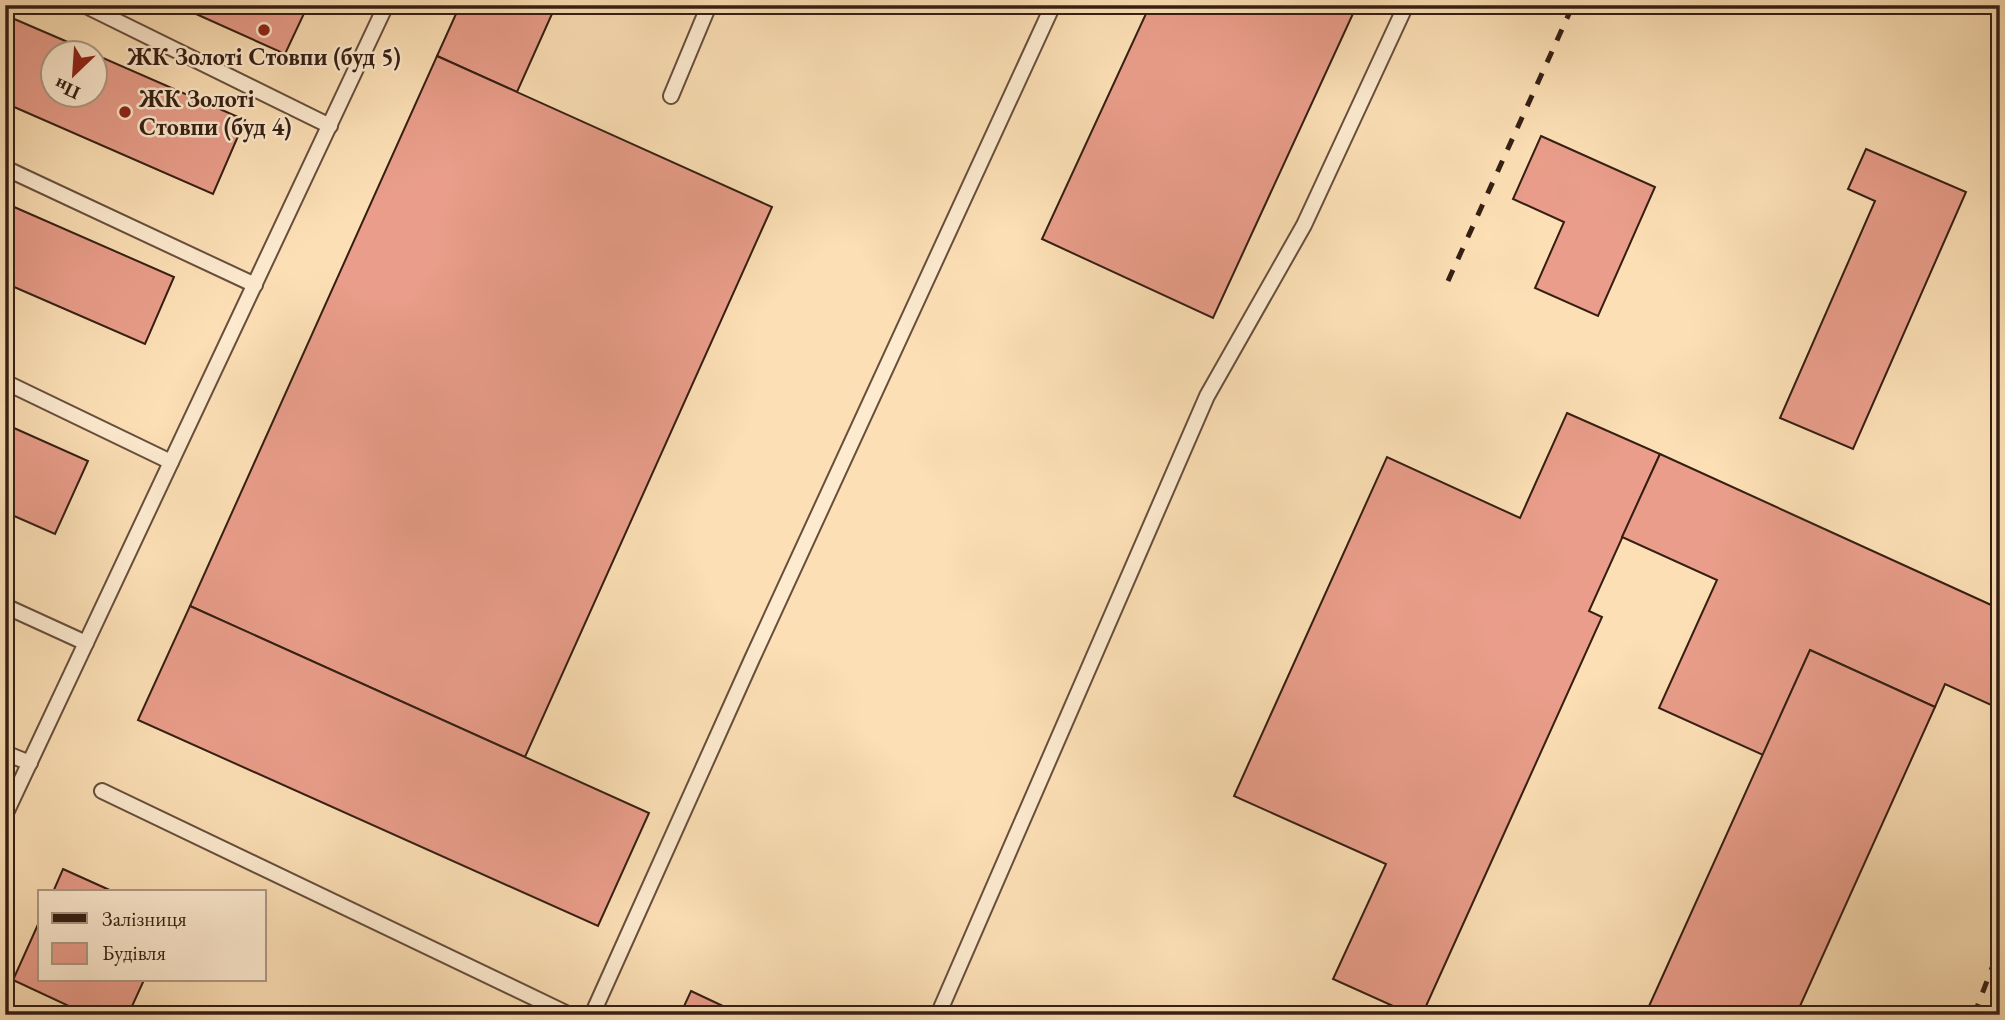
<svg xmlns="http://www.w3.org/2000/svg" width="2005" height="1020" viewBox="0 0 2005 1020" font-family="'EB Garamond',serif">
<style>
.building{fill:#e99d8a;stroke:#351f13;stroke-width:2}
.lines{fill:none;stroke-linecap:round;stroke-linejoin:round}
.service-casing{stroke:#674f3c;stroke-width:18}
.service{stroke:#fdeacf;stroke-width:14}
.rail{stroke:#351f13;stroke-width:5;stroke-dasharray:12 12;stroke-linecap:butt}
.poi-dot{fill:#8f2418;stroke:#fdeacf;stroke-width:2.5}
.labels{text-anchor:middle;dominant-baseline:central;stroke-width:5;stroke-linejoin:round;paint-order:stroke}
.poi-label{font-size:24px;font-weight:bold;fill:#351f13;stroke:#fdeacf}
</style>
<rect width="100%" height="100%" fill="#fcdfb5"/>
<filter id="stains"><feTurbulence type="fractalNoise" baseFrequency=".00286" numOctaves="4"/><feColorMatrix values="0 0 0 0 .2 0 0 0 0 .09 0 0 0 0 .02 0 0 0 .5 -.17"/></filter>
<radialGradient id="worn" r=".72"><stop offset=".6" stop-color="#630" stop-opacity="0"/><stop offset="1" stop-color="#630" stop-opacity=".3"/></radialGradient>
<!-- building -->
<g class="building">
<path d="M176,5H308L285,54Z"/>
<path d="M460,5H556L517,92L437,56Z"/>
<path d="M1150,5H1357L1213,318L1042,239Z"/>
<path d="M5,15L91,52H52V94H94V54L245,120L213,194L5,103Z"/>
<path d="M437,56L772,207L525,757L190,606Z"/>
<path d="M1541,136L1655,187L1598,316L1535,288L1564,222L1513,199Z"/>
<path d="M1866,149L1966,192L1853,449L1780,418L1875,201L1848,189Z"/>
<path d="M5,203L174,277L145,344L5,283Z"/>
<path d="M1567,413L1660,454L1589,611L1602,617L1422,1015H1413L1333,979L1386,864L1234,796L1387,457L1520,518Z"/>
<path d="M5,424L88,461L55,534L5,512Z"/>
<path d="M1660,454L2000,609V709L1945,684L1935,707L1810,650L1763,755L1659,708L1717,580L1622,537Z"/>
<path d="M190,606L649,813L598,926L138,720Z"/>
<path d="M1810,650L1935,707L1796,1015H1645Z"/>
<path d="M63,869L114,892H53Z"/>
<path d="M40,920V980H144L128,1015H88L13,980Z"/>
<path d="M2000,984V1015H1987Z"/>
<path d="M691,991L742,1015H680Z"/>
</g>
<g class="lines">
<!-- service casing -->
<g class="service-casing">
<g id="service">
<path d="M84,5L330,126"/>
<path d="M671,96L709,5"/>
<path d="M5,168L255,285"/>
<path d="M5,382L171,462"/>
<path d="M5,606L86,643"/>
<path d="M5,753L30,763"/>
<path d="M102,791L570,1015"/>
<path d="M5,815L386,5"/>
<path d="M592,1015L752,659L1053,5"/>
<path d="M938,1015L1207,396L1304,225L1406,5"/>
</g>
</g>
<!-- service -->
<use href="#service" class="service"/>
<!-- rail -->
<g class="rail">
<path d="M1448,281L1573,5"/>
<path d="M1974,1015L2000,947"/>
</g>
</g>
<!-- markers -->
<g class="poi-dot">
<circle cx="264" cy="30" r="7"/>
<circle cx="125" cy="112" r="7"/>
</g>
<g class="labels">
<!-- poi labels -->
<g class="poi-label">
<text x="264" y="56">ЖК Золоті Стовпи (буд 5)</text>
<text x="139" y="98" text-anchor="start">ЖК Золоті<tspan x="139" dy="28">Стовпи (буд 4)</tspan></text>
</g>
</g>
<!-- margin -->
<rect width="2005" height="1020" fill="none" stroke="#fcdfb5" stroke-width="28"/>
<rect x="7" y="7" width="1991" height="1006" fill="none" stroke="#351f13" stroke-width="3.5"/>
<rect x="14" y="14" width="1977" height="992" fill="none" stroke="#351f13" stroke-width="2"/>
<!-- legend -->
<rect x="38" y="890" width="228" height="91" fill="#fdeacf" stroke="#ad9984" stroke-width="2"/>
<rect x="52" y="913" width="35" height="10" fill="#351f13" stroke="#ad9984" stroke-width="2"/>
<text x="102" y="926" font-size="21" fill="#351f13">Залізниця</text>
<rect x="52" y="943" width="35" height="21" fill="#e99d8a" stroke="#ad9984" stroke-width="2"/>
<text x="102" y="960" font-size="21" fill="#351f13">Будівля</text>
<!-- north arrow -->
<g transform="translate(74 74) rotate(205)"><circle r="33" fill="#fdeacf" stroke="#ad9984" stroke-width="2"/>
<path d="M0-5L12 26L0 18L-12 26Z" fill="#8f2418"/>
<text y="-10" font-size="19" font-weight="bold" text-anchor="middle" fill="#351f13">Пн</text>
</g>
<rect width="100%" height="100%" filter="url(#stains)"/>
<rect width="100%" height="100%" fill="url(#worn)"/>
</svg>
